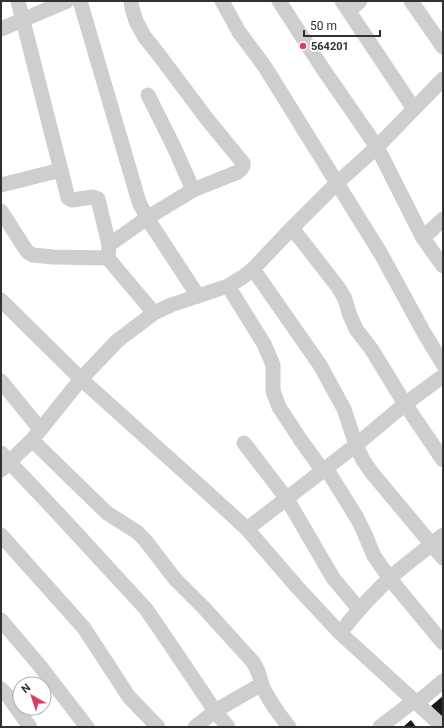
<svg xmlns="http://www.w3.org/2000/svg" width="444" height="728" viewBox="0 0 444 728" font-family="Roboto,sans-serif">
<style>
.building{fill:#181818}
.lines{fill:none;stroke-linecap:round;stroke-linejoin:round}
.minor{stroke:#cecece;stroke-width:15}
.poi-dot{fill:#da4160;stroke:#fff;stroke-width:1.5}
.labels{text-anchor:middle;dominant-baseline:central;stroke-width:4;stroke-linejoin:round;paint-order:stroke}
.poi-label{font-size:11px;font-weight:bold;fill:#313131;stroke:#fff;text-anchor:start}
</style>
<rect width="100%" height="100%" fill="#fff"/>
<!-- building -->
<g class="building">
<path d="M443,696V721L431,706Z"/>
<path d="M411,720L416,727H403Z"/>
</g>
<g class="lines">
<!-- minor -->
<g class="minor">
<path d="M18,1L68,198L72,200L93,197L98,199L109,245L108,258L116,268L154,313"/>
<path d="M80,1L139,202L147,218L198,296"/>
<path d="M222,1L239,32L265,67L381,254L423,331L443,364"/>
<path d="M279,1L323,69L377,147L423,238L443,266"/>
<path d="M342,1L414,109"/>
<path d="M411,1L443,47"/>
<path d="M349,11L360,1"/>
<path d="M1,29L67,1"/>
<path d="M148,95L174,147L193,190"/>
<path d="M1,185L61,170"/>
<path d="M1,211L26,250L29,253L33,255L53,257L108,258"/>
<path d="M292,228L338,287L345,299L349,313L356,329L372,350L405,404L443,460"/>
<path d="M423,238L443,219"/>
<path d="M109,245L147,218L193,190L238,172L241,169L243,166V163L207,119L159,55L144,36L136,21L132,8L131,1"/>
<path d="M253,269L320,365L344,409L356,445L363,460L372,473L443,558"/>
<path d="M228,286L264,344L273,365V391L279,407L300,439L323,471"/>
<path d="M1,300L81,379L210,495L247,529L298,588L340,633L443,727"/>
<path d="M1,381L40,429"/>
<path d="M32,440L107,513L137,532L145,540L175,579L204,608L253,662C259,671 259,675 262,685C268,700 279,714 289,727"/>
<path d="M244,443L287,499L333,578L359,609"/>
<path d="M1,453L65,521L146,609L170,644L215,711L228,727"/>
<path d="M326,468L357,518L364,532L374,556L390,579L443,643"/>
<path d="M1,470L32,440L81,379L117,341L154,313L171,305L228,286L243,277L253,269L292,228L337,183L377,147L443,79"/>
<path d="M247,529L356,445L405,404L443,376"/>
<path d="M1,535L84,628L129,697L158,727"/>
<path d="M1,620L40,666L87,727"/>
<path d="M340,633C357,611 376,590 397,572C412,559 428,548 443,535"/>
<path d="M1,689L8,696L30,727"/>
<path d="M418,702L443,681"/>
<path d="M195,727L215,711L262,684"/>
<path d="M380,727L415,700"/>
</g>
</g>
<!-- markers -->
<circle class="poi-dot" cx="303" cy="46" r="4"/>
<g class="labels">
<!-- poi labels -->
<g class="poi-label">
<text x="311" y="46">564201</text>
</g>
</g>
<!-- border -->
<rect width="444" height="728" fill="none" stroke="#313131" stroke-width="4"/>
<!-- north arrow -->
<g transform="translate(32 696) rotate(321)"><circle r="19" fill="#ffffff" stroke="#adadad"/>
<path d="M0-3L7 15L0 10L-7 15Z" fill="#da4160"/>
<text y="-6" font-size="11" font-weight="bold" text-anchor="middle" fill="#313131">N</text>
</g>
<!-- scale -->
<path d="M304 30v6h76v-6" fill="none" stroke="#313131" stroke-width="2"/>
<text x="310" y="30" font-size="12" fill="#313131" stroke="#ffffff" stroke-width="3" paint-order="stroke">50 m</text>
</svg>
